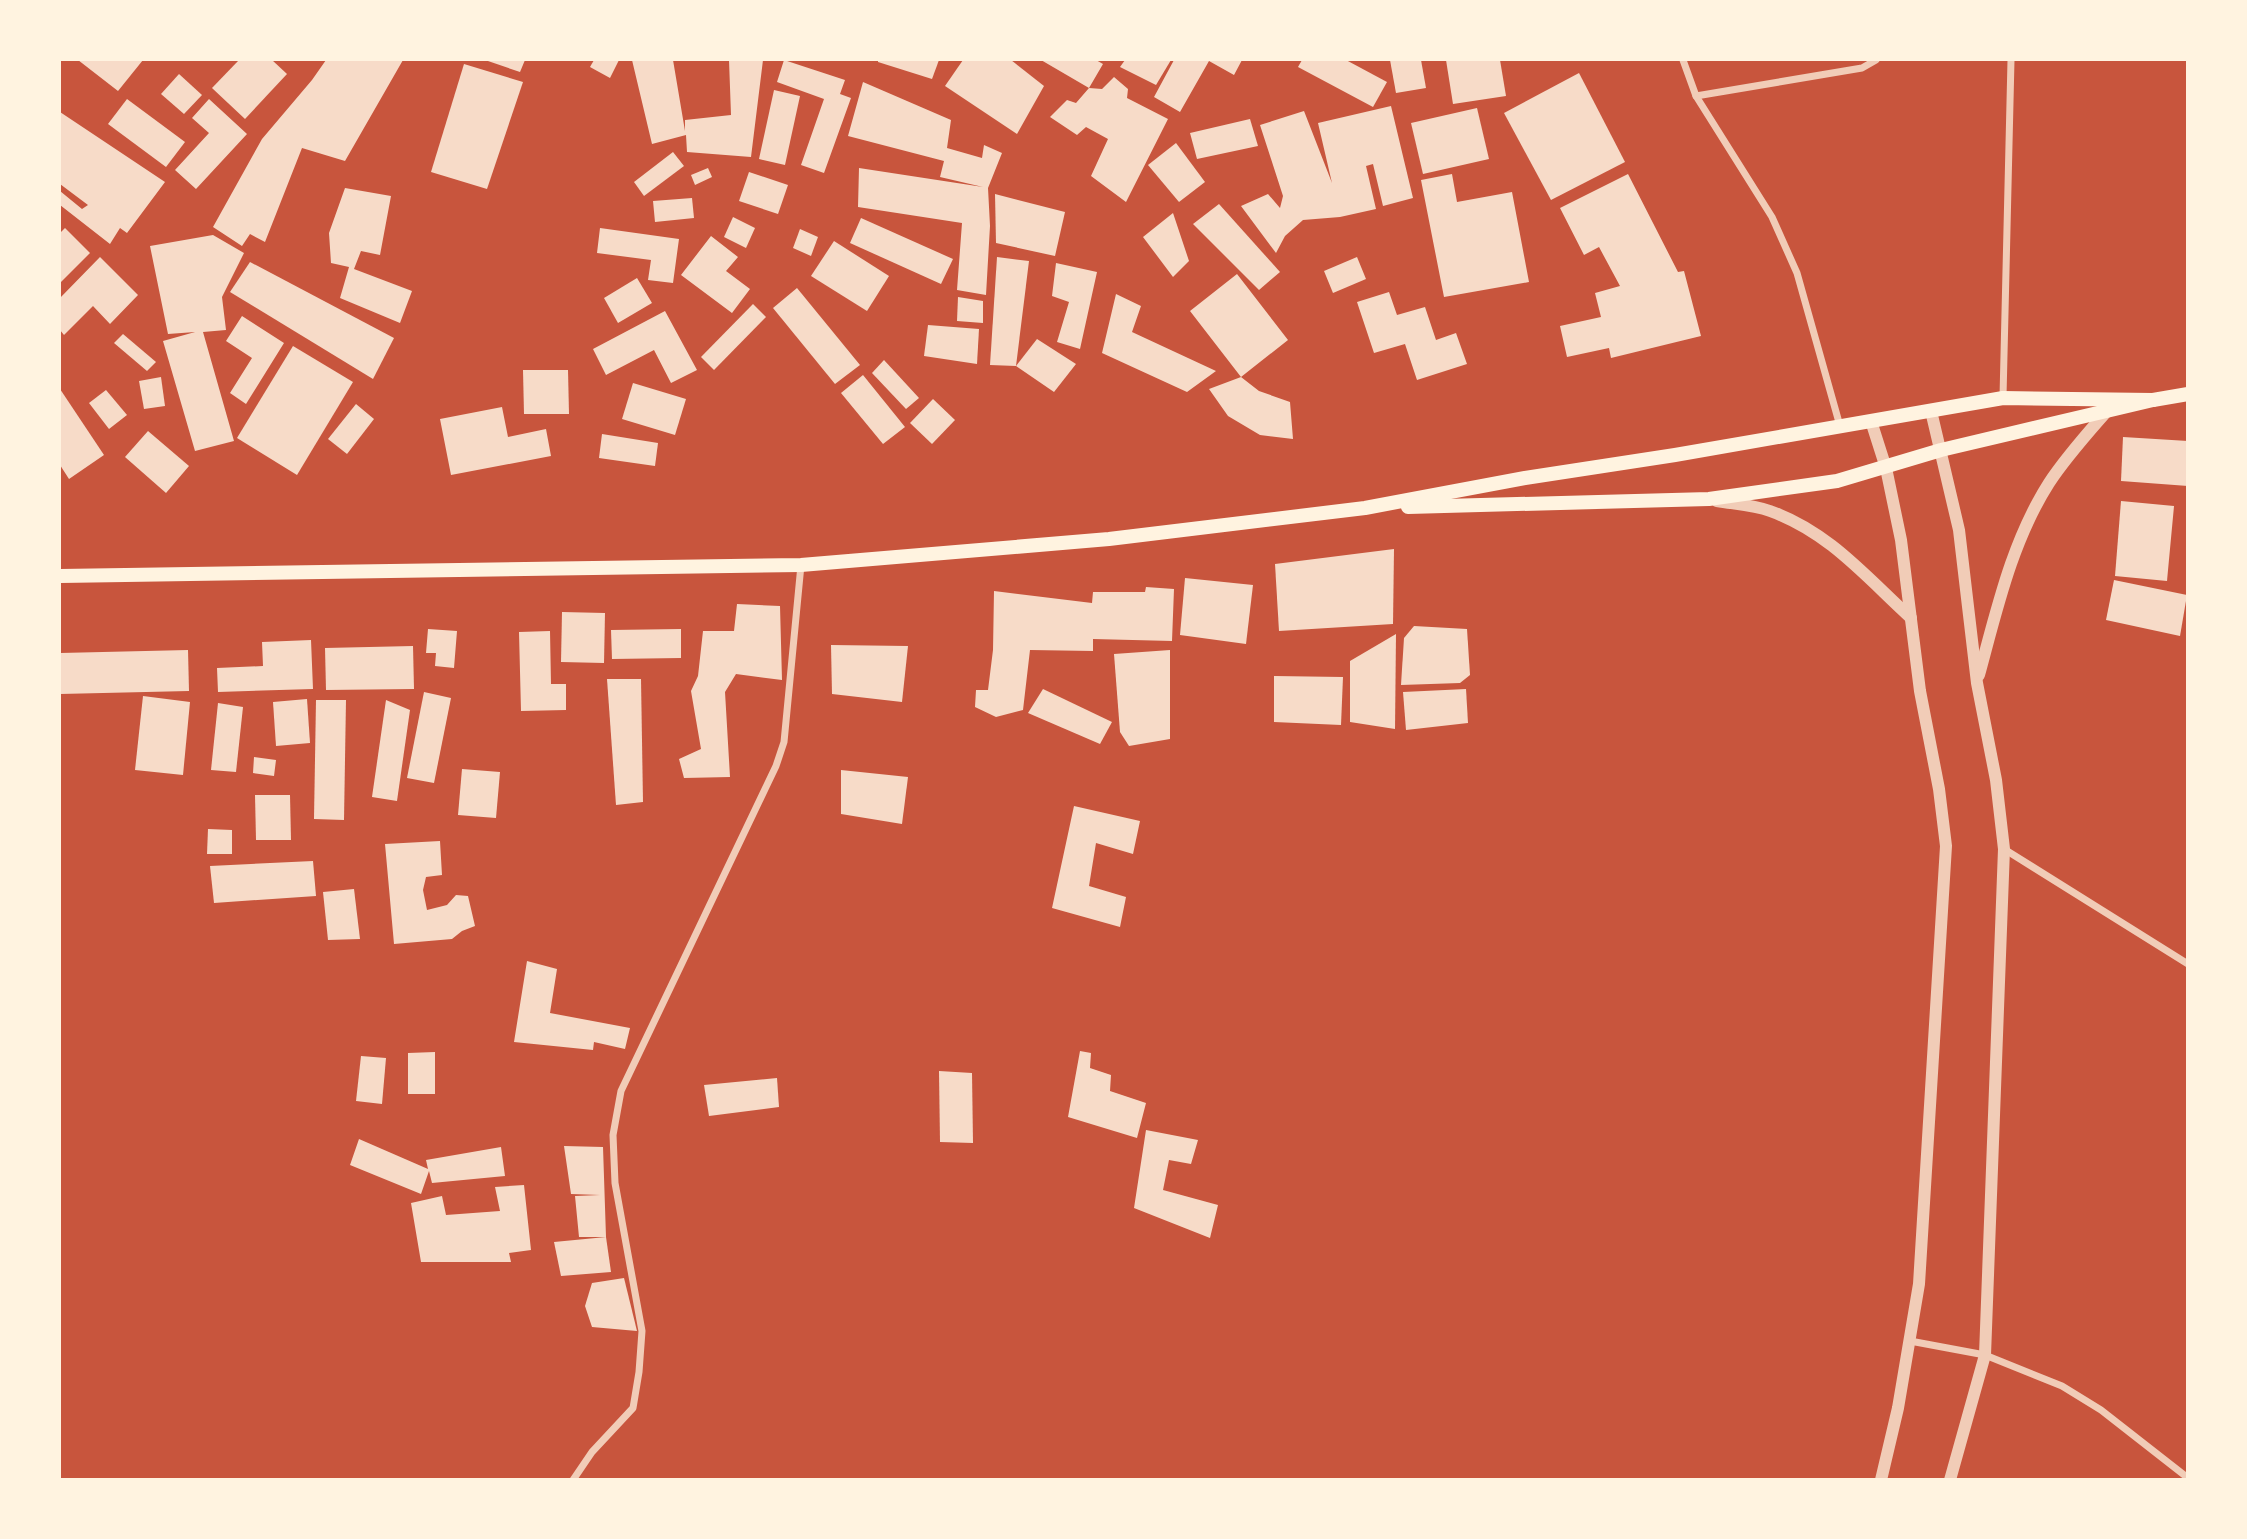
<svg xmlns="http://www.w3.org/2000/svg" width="2247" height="1539" viewBox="0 0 2247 1539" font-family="'DM Sans',sans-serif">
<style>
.building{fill:#f7dbc8}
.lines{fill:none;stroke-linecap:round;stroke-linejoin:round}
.minor{stroke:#f1ccb7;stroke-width:7}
.tertiary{stroke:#f1ccb7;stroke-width:12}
.secondary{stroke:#fff3e0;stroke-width:14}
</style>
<rect width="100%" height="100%" fill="#c8553d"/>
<!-- building -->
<g class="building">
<path d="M78,60H143L118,91Z"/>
<path d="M239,60H272L287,74L245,119L212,88Z"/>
<path d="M326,60H403L345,161L302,148L265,242L250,234L242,246L213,227L262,139L312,80Z"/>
<path d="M485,60H525L520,72Z"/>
<path d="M594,60H619L610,78L590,67Z"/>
<path d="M632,60H673L685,131V120L731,115L729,60H763L751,157L687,152L686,135L652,144Z"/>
<path d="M784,60L845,80L840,94L851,98L824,173L801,165L824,99L777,82Z"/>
<path d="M878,60H939L932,79L878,62Z"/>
<path d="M963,60H1011L1044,86L1017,134L945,86Z"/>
<path d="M1041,60H1096L1103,64L1089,88L1102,89L1114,77L1128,89L1127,98L1168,119L1126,202L1091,176L1108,139L1086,127L1077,135L1050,117L1067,100L1076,103L1089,88Z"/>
<path d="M1125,60H1171L1156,85L1120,67Z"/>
<path d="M1174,60H1242L1234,75L1209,61L1180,112L1154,97Z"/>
<path d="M1302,60H1346L1387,82L1373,107L1298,67Z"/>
<path d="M1390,60H1421L1426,88L1396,93Z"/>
<path d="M1446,60H1500L1506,96L1453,104Z"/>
<path d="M464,64L523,82L487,189L431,172Z"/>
<path d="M1579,73L1625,162L1551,200L1504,113Z"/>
<path d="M179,74L202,95L184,114L161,94Z"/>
<path d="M863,82L951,120L947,148L982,158L984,145L1002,153L988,188L990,226L986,295L957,290L962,223L858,207L859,168L983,187L940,177L944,161L848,136Z"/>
<path d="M774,90L800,96L785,165L759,159Z"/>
<path d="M127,99L185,142L166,167L108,124Z"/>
<path d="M209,99L247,134L196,189L175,170L209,133L192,118Z"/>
<path d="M1391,106L1413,198L1383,206L1373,164L1366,166L1376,209L1340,217L1303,220L1285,236L1276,253L1241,206L1268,194L1280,208L1283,196L1260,125L1304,111L1332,183L1318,123Z"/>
<path d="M1477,108L1489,159L1423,174L1411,123Z"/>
<path d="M60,112L165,182L127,233L120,228L110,244L60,205V191L82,209L88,205L60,184Z"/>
<path d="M1250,119L1258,146L1197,159L1190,133Z"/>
<path d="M1176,143L1205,182L1179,202L1148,165Z"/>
<path d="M673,152L684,166L644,196L634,182Z"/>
<path d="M708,168L712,177L695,185L691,175Z"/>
<path d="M749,172L788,185L778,214L739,201Z"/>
<path d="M1452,174L1457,202L1512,192L1529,282L1444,297L1421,180Z"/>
<path d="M1628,174L1678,272L1684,271L1701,336L1611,358L1609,348L1567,357L1560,326L1601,317L1595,293L1620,286L1599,247L1584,255L1560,208Z"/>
<path d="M345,188L391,196L380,255L361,251L354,269L412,291L400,323L340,298L349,267L331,263L329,233Z"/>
<path d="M995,194L1065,212L1055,256L996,243Z"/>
<path d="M692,198L694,218L655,222L653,201Z"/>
<path d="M1219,204L1280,272L1259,290L1193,224Z"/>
<path d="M1173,213L1189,261L1173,277L1143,237Z"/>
<path d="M733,217L755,228L746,248L724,237Z"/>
<path d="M861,218L953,259L941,284L850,243Z"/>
<path d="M65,228L90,253L60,283V233Z"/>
<path d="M600,228L679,239L673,283L648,280L651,260L597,253Z"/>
<path d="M800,229L818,237L811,256L793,248Z"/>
<path d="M213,235L244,253L222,297L226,330L203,332L234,441L195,451L163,341L195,332L168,334L150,246Z"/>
<path d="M711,236L738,257L726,271L750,289L732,313L681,275Z"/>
<path d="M834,241L889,276L867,311L811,276Z"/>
<path d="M100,257L138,295L110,324L93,306L64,335L60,330V298Z"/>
<path d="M997,257L1029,261L1016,366L990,365Z"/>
<path d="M1357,257L1366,279L1333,293L1324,271Z"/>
<path d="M250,262L394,338L373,379L230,292Z"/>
<path d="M1056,263L1097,272L1080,349L1057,342L1069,302L1052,296Z"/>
<path d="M1237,274L1288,340L1241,377L1259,391L1290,402L1293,439L1260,435L1228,416L1209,389L1241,377L1190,311Z"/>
<path d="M637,278L652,303L618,323L604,298Z"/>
<path d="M797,288L860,365L835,384L773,308Z"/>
<path d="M1389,292L1397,315L1425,307L1436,340L1456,333L1467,364L1417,380L1405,344L1374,353L1357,302Z"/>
<path d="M1116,294L1141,306L1132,332L1216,371L1187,392L1102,353Z"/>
<path d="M958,297L983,301V323L957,321Z"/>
<path d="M753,304L766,317L714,370L701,357Z"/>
<path d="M665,311L697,370L671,383L654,350L606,375L593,349Z"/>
<path d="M242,316L284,343L246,404L230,393L252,358L226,341Z"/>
<path d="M928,325L979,329L977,364L924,356Z"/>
<path d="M123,334L156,362L147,371L114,343Z"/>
<path d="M1037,339L1076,364L1054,392L1016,366Z"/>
<path d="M293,346L353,382L297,475L237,438Z"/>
<path d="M884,360L919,398L906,409L872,373Z"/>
<path d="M523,370H568L569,414H524Z"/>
<path d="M863,375L905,427L883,444L841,393Z"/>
<path d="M161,377L165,406L144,409L139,381Z"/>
<path d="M633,383L686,399L675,435L622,419Z"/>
<path d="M60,389L104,455L69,479L60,465Z"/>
<path d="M106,390L127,415L109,429L89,403Z"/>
<path d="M933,399L955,420L932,444L910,423Z"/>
<path d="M356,404L374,419L347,454L328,439Z"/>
<path d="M502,407L508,437L546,429L551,456L451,475L440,419Z"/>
<path d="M148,431L189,466L166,493L125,457Z"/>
<path d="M602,434L658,443L655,466L599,458Z"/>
<path d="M2123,437L2188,441V486L2121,481Z"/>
<path d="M2121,501L2174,506L2167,581L2115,576Z"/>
<path d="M1394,549L1393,624L1279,631L1275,564Z"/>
<path d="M1185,578L1253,585L1246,644L1180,635Z"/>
<path d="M2114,580L2187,595L2180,636L2106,620Z"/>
<path d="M1146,587L1174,589L1172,641L1093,639V651L1030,650L1023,710L996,717L975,707L976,690H988L993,650L994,591L1092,603L1093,592H1145Z"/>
<path d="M737,604L780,606L782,680L736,674L725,692L730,777L684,778L679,759L701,749L691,691L698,676L703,631H734Z"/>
<path d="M562,612L605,613L604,663L561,662Z"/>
<path d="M1414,626L1467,629L1470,675L1460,683L1401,685L1404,638Z"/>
<path d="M428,629L457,631L454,668L435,666L436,653H426Z"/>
<path d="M681,629V658L612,659L611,630Z"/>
<path d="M550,631L551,684H566V710L521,711L519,632Z"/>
<path d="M1396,634L1395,729L1350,722V661Z"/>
<path d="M311,640L313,689L218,692L217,668L263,666L262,642Z"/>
<path d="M831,645L908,646L902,702L832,694Z"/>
<path d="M413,646L414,689L326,690L325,648Z"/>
<path d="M188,650L189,691L60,694V653Z"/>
<path d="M1170,650V739L1129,746L1120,732L1114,654Z"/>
<path d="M1274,676L1343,677L1341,725L1274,722Z"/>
<path d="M607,679H641L643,802L616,805Z"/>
<path d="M1043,689L1112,722L1100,744L1028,713Z"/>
<path d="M1466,689L1468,723L1406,730L1403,692Z"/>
<path d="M424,692L451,698L434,783L407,778Z"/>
<path d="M143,696L190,702L183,775L135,770Z"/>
<path d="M307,699L310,743L276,746L273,702Z"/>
<path d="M316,700H346L344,820L314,819Z"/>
<path d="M386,700L410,710L397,801L372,797Z"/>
<path d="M218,703L243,707L236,772L211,770Z"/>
<path d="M254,757L276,760L274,776L253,773Z"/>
<path d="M462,769L500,772L496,818L458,815Z"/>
<path d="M841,770L908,777L902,824L841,814Z"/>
<path d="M255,795H290L291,840H256Z"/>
<path d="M1074,806L1140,821L1133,854L1096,843L1089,886L1126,897L1120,927L1052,908Z"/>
<path d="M208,829L232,830V854H207Z"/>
<path d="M440,841L442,875L426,877L423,890L427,910L447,905L456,895L468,896L475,926L462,931L452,939L394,944L385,844Z"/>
<path d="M313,861L316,896L214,903L210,866Z"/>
<path d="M354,889L360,939L328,940L323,892Z"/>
<path d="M527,961L557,969L550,1013L630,1028L625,1049L594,1042L593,1050L514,1042Z"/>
<path d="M1080,1051L1091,1053L1090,1068L1111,1075L1110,1091L1146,1103L1137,1138L1068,1117Z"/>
<path d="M435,1052V1094H408V1053Z"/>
<path d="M361,1056L386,1058L382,1104L356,1101Z"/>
<path d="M939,1071L972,1073L973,1143L940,1142Z"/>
<path d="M777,1078L779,1107L709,1116L704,1085Z"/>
<path d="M1146,1130L1198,1140L1191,1164L1169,1160L1163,1190L1218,1205L1210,1238L1134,1208Z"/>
<path d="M359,1139L428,1169L426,1160L501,1147L505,1176L432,1183L429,1171L421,1194L350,1165Z"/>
<path d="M564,1146L603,1147L606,1237H579L575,1196L600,1195L571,1194Z"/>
<path d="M524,1185L531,1250L509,1253L511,1262H421L411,1203L442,1196L446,1215L500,1211L495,1187Z"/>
<path d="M606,1237L611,1272L561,1276L554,1242Z"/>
<path d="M624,1278L637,1331L592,1327L585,1306L592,1283Z"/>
</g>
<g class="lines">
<!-- minor -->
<g class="minor">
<path d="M1683,60L1696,96L1772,217L1797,273L1840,426"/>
<path d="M1696,96L1862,68L1876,60"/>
<path d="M2003,397L2011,60"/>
<path d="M2004,849L2188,964"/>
<path d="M1910,1341L1985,1355L2062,1386L2101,1410L2188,1478"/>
<path d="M573,1480L592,1452L633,1408L639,1372L642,1331L615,1183L613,1135L621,1091L776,766L784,742L801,565"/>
</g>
<!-- tertiary -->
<g class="tertiary">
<path d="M1931,411L1959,530L1977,683L1996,780L2004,849L1985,1355L1950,1480"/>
<path d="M1871,421L1886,468L1901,540L1920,691L1939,789L1946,846L1919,1284L1898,1408L1881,1480"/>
<path d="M1717,501C1734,504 1754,505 1770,511C1829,532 1866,577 1911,618"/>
<path d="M1979,675C1997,609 2012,541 2049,483C2066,457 2087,434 2107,411"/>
</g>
<!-- secondary -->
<g class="secondary">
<path d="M1408,507L1709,499L1837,481L1941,450L2153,400L2188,394"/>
<path d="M60,576L801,565L1109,539L1365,508L1525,478L1675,455L2003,398L2153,400"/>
</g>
</g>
<!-- border -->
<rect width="2247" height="1539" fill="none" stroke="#fff3e0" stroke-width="122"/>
</svg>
